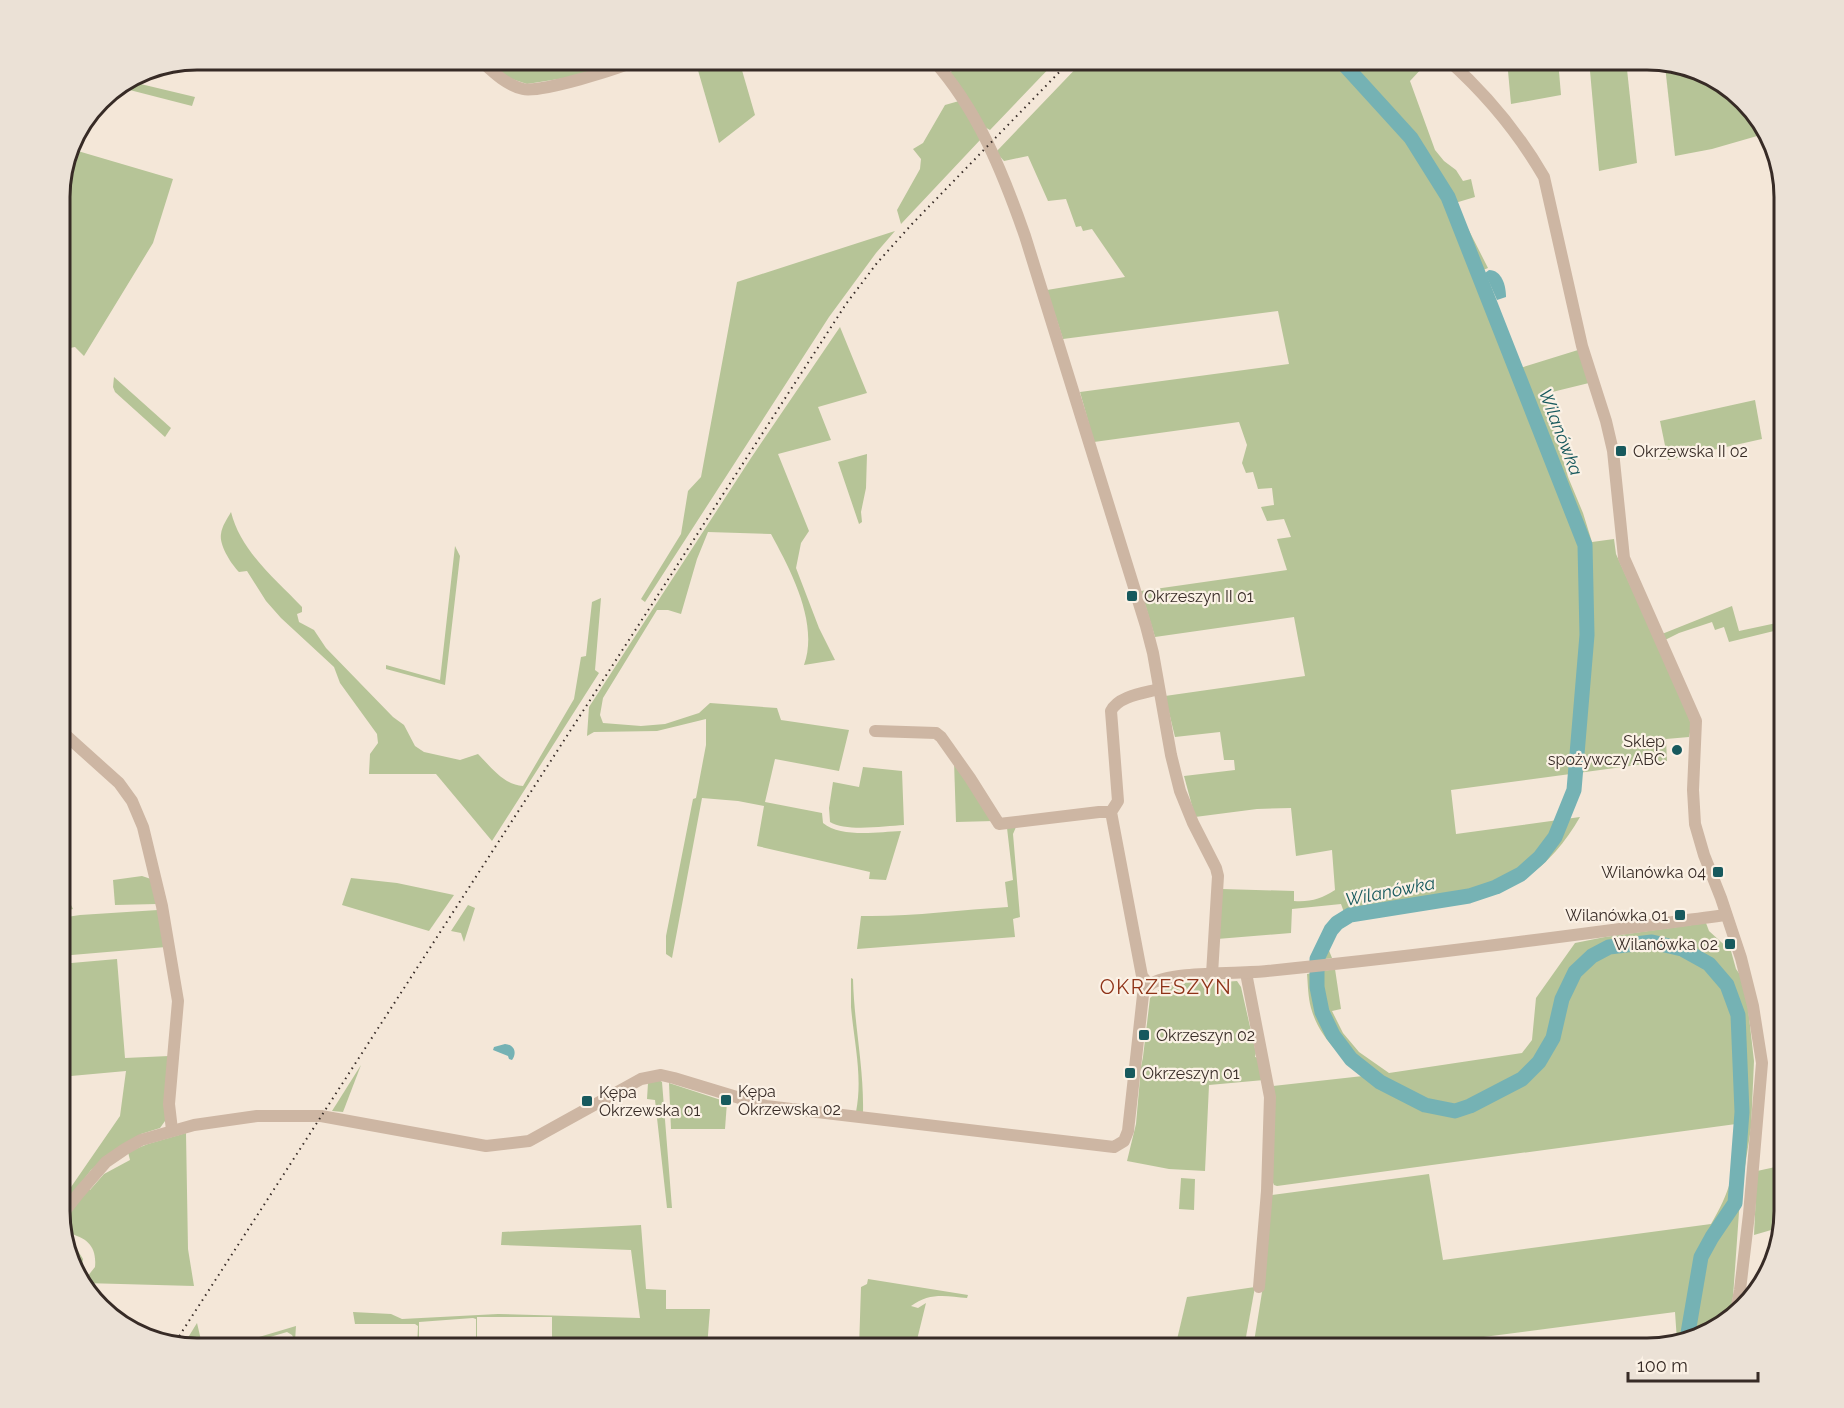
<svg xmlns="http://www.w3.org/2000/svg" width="1844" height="1408" viewBox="0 0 1844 1408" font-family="Raleway,sans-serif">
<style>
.green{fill:#b6c497}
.water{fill:#75b2b4}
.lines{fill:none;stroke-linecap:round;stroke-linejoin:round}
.river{stroke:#75b2b4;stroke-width:15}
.minor{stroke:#cdb6a3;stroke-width:12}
.rail{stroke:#372b26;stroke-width:2;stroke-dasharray:1.5 4.5;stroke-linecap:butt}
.poi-dot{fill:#17595d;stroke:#fbf1e5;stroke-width:2}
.labels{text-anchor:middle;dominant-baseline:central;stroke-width:4.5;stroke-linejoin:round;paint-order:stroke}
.poi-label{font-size:16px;fill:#372b26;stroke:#fbf1e5;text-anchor:start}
.water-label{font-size:18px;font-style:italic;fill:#17595d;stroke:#fbf1e5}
.quarter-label{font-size:20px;letter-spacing:1.5px;fill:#8e3217;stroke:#fbf1e5}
.rim{fill:none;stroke:#372b26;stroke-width:3}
</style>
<rect width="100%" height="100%" fill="#f4e7d8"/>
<!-- green -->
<g class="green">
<path d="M505,60H627L603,72L527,84L503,76L495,68Z"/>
<path d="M695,60H739L755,115L719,143Z"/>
<path d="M964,60H1057L990,130L981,125L949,73L961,65Z"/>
<path d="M1084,60H1388L1423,67L1410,81L1435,150L1444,161L1456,170L1463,181L1471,179L1475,197L1455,203L1488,268L1481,271L1520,368L1578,350L1589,383L1544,394L1568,477L1583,513L1592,542L1614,539L1616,554L1689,715L1691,728L1689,737L1666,739L1667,761L1451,790L1456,834L1580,817C1562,848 1539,874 1505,889C1490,896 1472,898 1456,901C1433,905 1411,909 1388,913C1374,916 1356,919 1344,926C1336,931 1331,940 1328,948L1332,958L1310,961C1316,943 1327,924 1345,915L1341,904L1292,909L1291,933L1217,939L1222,889L1294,891V901C1311,902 1321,899 1335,890L1332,850L1296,856L1291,808L1257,809L1195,817L1184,776L1235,770L1234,760H1224L1220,732L1175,737L1165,696L1305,676L1294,617L1155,637L1141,591L1287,570L1277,539L1291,537L1284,519L1267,521L1261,507L1274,505L1272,488L1258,489L1253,472L1246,473L1242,463L1247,445L1239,422L1094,442L1080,392L1289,364L1278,311L1063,339L1047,290L1125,277L1092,229L1083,231L1081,226L1076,227L1066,199L1048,201L1028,156L1004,161L996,152Z"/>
<path d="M1507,60H1558L1561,95L1511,104Z"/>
<path d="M1589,60H1626L1637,163L1599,171Z"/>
<path d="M1665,66L1731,89L1763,128L1764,134L1712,149L1675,156Z"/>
<path d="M128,81L195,97L192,106L118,87Z"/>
<path d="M959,101L981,139L901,224L897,210L920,169L921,159L913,149L923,143L945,105Z"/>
<path d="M71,149L173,179L153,243L84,356L75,347L60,350V188Z"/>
<path d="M895,231L876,253L829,317L645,602L641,599L681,534L688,491L701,477L737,282Z"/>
<path d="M840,327L867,393L818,407L831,440L778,454L809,531L801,543L796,568L819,628L835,660L804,665C819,623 791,571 771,534L708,532L697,559L681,614L668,610H657L603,698L600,715L603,723L641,726L665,724L699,713L710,703L777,708L781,720L849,730L839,771L775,759L765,802L822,813L823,823C841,838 878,832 901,831L886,880L869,879L870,872L757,846L764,806L738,801L702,798L672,958L666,954V936L693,799L696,798L706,745V719L657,731L594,732L587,736L589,707L751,458Z"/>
<path d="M114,377L171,428L165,437L115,392L113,387Z"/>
<path d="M1755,400L1762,439L1668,460L1660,421Z"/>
<path d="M867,454L866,488L861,512L862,522L859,524L838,462Z"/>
<path d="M231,512C241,552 276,579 302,607V612L297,614L299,622L314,630L326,648L393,717L404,725L415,746L424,752L460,760L478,754C491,767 504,785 523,786L574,699L581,657L586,656L592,602L601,598L595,670L599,673L492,841L436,774H369L370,754L378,743L377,734L340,683L334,667L281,618L266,601L247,571L239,572C231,564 219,545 221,534C222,526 227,519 231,512Z"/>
<path d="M455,546L460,556L445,685L386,669V665L440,680Z"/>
<path d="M1732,606L1739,631L1781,622L1782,629L1729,642L1724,627L1715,630L1712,622L1679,633L1665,640L1662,634Z"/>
<path d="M954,761L994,821L956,822Z"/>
<path d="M863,767L902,771L904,825C885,826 846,832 830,822L829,808L833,782L859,787Z"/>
<path d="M62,812L67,855L68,862L65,861L64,855L60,856V813Z"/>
<path d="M1016,827L1013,834L1020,917L1013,919L1015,937L857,949L861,916C910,917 959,910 1008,907L1005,882L1013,880L1007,828Z"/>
<path d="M60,874H62L71,905L73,909L60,912Z"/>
<path d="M142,876L151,879L157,904L115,905L113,880Z"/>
<path d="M351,878L397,883L454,895L429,931L342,905Z"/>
<path d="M468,905L475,908L464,942L461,933L451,931Z"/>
<path d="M158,910L166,947L60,956V918L80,915Z"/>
<path d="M1706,923L1709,931L1731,951L1736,969L1741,976L1748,1008L1754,1061L1751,1128L1740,1198L1733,1297L1729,1317L1707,1334L1677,1341L1675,1312L1399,1348H1253L1263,1286L1272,1195L1429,1174L1443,1260L1711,1224C1731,1191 1738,1163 1736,1124L1277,1186L1274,1185L1271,1178L1273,1086L1363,1076C1341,1056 1319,1037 1311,1008C1308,997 1308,985 1307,974L1335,969L1341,1009L1332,1011L1343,1033L1359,1052L1389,1073L1522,1053L1532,1040L1536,998L1575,943L1605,937Z"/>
<path d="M117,959L125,1058L169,1056L165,1121L160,1128L141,1134L91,1170L60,1210V1203L120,1116L126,1071L60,1077V964Z"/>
<path d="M851,978L853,979C854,1024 864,1067 863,1112H856C863,1077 854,1042 851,1007C851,998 851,988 851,978Z"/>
<path d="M1207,979L1209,983L1237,981L1241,987L1256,1053L1255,1057L1260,1058L1264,1080L1209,1085L1205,1171L1169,1169L1127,1161L1136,1124L1141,1067L1143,1057L1150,998L1162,987Z"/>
<path d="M361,1065L343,1112L332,1111Z"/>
<path d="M659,1080L662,1082L672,1208H667L655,1100L647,1099L648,1083Z"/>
<path d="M669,1083L727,1102L725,1129H671Z"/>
<path d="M186,1133L188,1249L194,1286L84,1283L81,1280L87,1277L95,1267C97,1246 87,1238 68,1233L65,1218L88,1189L90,1190L104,1174L130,1160L128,1152L148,1144Z"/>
<path d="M1784,1165V1211L1778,1228L1754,1235L1757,1171Z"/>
<path d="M1181,1178L1195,1179L1194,1210L1179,1209Z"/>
<path d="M641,1225L646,1289L666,1290V1309H710L707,1348H552V1317H477V1348H476V1319L473,1318L419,1322V1348H417L418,1326L415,1324H355L353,1312L391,1314L402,1319L498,1314L640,1318L631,1250L501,1245L502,1232Z"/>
<path d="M67,1246L78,1251L83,1259C82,1265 80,1269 74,1271Z"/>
<path d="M868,1279L968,1295L967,1298C947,1296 929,1292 911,1306L918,1308L926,1303L915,1348H859L861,1287L867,1284Z"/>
<path d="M1255,1287L1244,1348H1175L1187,1297Z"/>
<path d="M197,1323L201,1340L204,1346L210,1348H197L184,1344Z"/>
<path d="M296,1326L295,1341L292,1335L287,1332L233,1348H222Z"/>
</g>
<!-- water -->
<g class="water">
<path d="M1489,270C1502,270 1506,286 1506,297L1497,300L1485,273Z"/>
<path d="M505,1044C515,1045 517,1053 512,1060L509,1059L508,1056L493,1050L494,1047Z"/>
</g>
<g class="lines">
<!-- river -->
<path class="river" d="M1340,60L1411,138L1448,197L1585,545L1587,635L1574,790L1555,837L1540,857L1521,874L1496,887L1469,896L1350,915L1337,923L1331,930L1317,959V987L1322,1012L1333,1035L1351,1059L1380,1082L1425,1105L1455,1111L1470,1106L1522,1079L1539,1062L1553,1038L1562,999L1575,972L1592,956L1609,947L1652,942L1682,949L1709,964L1727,985L1738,1015L1742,1112L1735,1203L1712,1237L1701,1257L1687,1339"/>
<!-- minor -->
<g class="minor">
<path d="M480,60C493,72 506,85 523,89C540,93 619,69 637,60"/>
<path d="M933,60C978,110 1003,173 1025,236L1146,626L1153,653L1171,755L1180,791L1193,823L1216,868L1218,876L1212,974"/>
<path d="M1411,60H1430"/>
<path d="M1448,60C1486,94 1518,132 1544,177L1582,346L1606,421L1613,451L1624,558L1696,721L1693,790L1695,824L1704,855L1721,898L1741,958L1753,1006L1762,1063L1749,1214L1740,1290L1736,1311"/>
<path d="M60,730L119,783L132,801L143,827L162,906L178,1001L169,1104L172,1130"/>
<path d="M875,731L936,733L941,737L970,778L999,824L1099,812H1111"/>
<path d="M1246,973L1270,1097L1267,1191L1259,1287"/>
<path d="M1149,985L1142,976L1111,812L1118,801L1111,711C1118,696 1144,693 1159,689"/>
<path d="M60,1217L79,1193L106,1162L125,1149L141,1140L194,1125L257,1116H321L486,1146L529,1141L641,1079L661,1075L674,1078L766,1106L1114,1147L1124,1141L1128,1131L1143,995C1145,991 1147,987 1151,984C1169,971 1241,974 1267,971C1420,956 1574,935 1726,915"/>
</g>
<!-- rail -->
<path class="rail" d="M176,1341L846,304L877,263L912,224L1071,60"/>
</g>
<!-- markers -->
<g class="poi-dot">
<rect x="1615" y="445" width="12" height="12" rx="3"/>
<rect x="1126" y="590" width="12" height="12" rx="3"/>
<circle cx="1677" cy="750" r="6"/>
<rect x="1712" y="866" width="12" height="12" rx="3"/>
<rect x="1674" y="909" width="12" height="12" rx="3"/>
<rect x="1724" y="938" width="12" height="12" rx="3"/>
<rect x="1138" y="1029" width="12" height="12" rx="3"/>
<rect x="1124" y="1067" width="12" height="12" rx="3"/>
<rect x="720" y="1094" width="12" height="12" rx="3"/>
<rect x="581" y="1095" width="12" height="12" rx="3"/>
</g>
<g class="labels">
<!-- poi labels -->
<g class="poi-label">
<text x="1633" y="451">Okrzewska II 02</text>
<text x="1144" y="596">Okrzeszyn II 01</text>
<text x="1665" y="741" text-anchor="end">Sklep<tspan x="1665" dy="18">spożywczy ABC</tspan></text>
<text x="1706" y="872" text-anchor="end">Wilanówka 04</text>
<text x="1668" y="915" text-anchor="end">Wilanówka 01</text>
<text x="1718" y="944" text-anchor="end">Wilanówka 02</text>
<text x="1156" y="1035">Okrzeszyn 02</text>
<text x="1142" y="1073">Okrzeszyn 01</text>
<text x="738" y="1091">Kępa<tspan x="738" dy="18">Okrzewska 02</tspan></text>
<text x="599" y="1092">Kępa<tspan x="599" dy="18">Okrzewska 01</tspan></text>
</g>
<!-- water labels -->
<g class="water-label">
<text transform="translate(1561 432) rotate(69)">Wilanówka</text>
<text transform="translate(1390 891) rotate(-11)">Wilanówka</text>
</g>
<!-- quarter labels -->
<g class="quarter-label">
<text x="1166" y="987">OKRZESZYN</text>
</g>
</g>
<!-- crop -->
<path d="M0 0H1844V1408H0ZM197 70H1647A127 127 0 0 1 1774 197V1211A127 127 0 0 1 1647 1338H197A127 127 0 0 1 70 1211V197A127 127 0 0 1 197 70Z" fill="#ebe1d6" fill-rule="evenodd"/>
<path class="rim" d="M197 70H1647A127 127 0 0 1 1774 197V1211A127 127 0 0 1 1647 1338H197A127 127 0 0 1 70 1211V197A127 127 0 0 1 197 70Z"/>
<!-- scale -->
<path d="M1628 1372v9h130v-9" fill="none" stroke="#372b26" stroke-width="3"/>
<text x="1637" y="1372" font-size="18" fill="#372b26" stroke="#fbf1e5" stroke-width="4.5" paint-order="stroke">100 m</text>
</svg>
